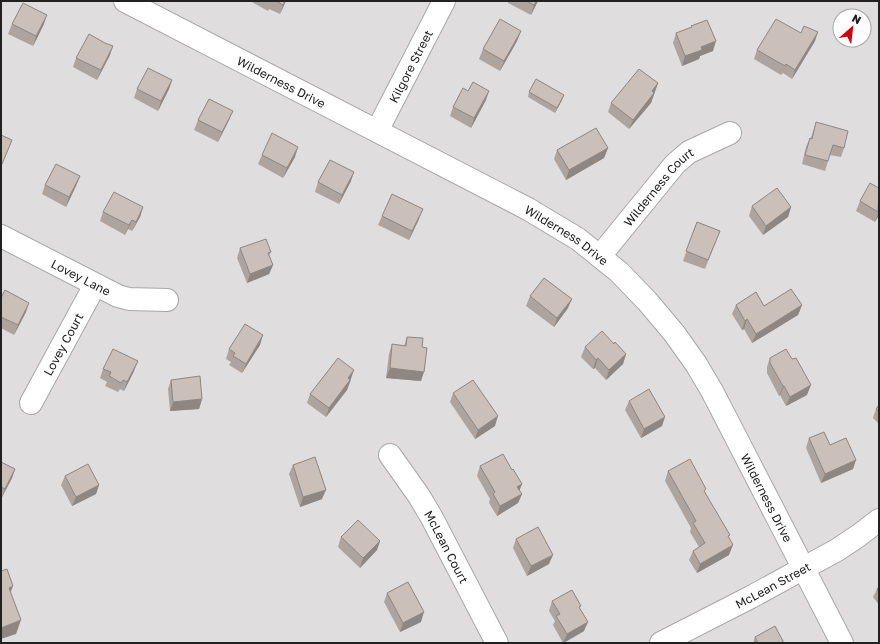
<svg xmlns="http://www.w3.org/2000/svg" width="880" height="644" viewBox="0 0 880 644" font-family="'Golos Text',sans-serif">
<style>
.residential{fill:#dfddde;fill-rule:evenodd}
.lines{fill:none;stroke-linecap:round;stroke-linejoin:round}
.minor-casing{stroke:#a8a8a8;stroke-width:24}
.minor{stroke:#fff;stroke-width:22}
.wall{fill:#aea49f}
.shaded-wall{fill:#8d8682}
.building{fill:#cabfb9;stroke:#8d8682}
.labels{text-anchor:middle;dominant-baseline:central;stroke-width:4;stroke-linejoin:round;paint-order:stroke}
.street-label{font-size:12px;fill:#212121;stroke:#fff}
</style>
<rect width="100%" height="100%" fill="#f2ede7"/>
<!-- residential -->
<path class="residential" d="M1,1H879V643H1ZM840,16H864V40H840Z"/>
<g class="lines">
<!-- minor casing -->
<g class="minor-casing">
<g id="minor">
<path id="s1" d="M125,1L528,209L578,239L619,272L647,301L674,333L696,364L712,391L842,643"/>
<path id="s2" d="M377,131L444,1"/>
<path id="s3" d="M1,236L118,296L129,299L167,300"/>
<path id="s4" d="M600,256L675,164L689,152L730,133"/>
<path id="s5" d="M31,403L95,285"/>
<path id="s6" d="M390,455L419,496L432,518L497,643"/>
<path id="s7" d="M661,643L751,597L837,550L858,536L879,520"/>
</g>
</g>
<!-- minor -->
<use href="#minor" class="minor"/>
</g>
<!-- wall -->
<g class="wall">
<path d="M250,1H286L280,14L269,9L268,11Z"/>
<path d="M508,1H538L531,15L508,3Z"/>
<path d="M12,24H44L33,46L8,34Z"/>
<path d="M691,26L713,51L700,56L699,59L682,66L673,43L676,33L691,28Z"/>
<path d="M521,31L517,41L500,71L479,59L483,49Z"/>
<path d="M801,33L815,41L792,79L783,73L781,75L754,59L757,50Z"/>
<path d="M110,55L97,80L73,67L76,58Z"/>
<path d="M172,80L169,89L158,111L134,98L137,89Z"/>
<path d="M658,83L651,103L629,129L608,112L611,103Z"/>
<path d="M529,92L562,100L555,113L528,97Z"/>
<path d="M486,100L471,128L450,116L453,107Z"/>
<path d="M233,111L229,120L218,142L194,130L198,120Z"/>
<path d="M816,122L844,148L841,157L830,155L825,171L802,164L806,147L810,138H811Z"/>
<path d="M608,148L604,158L566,180L554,159L557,150Z"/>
<path d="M262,155L295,157L283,178L258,164Z"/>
<path d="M80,176L76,186L66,207L42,194L45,185Z"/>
<path d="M351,181L339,204L315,192L318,182Z"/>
<path d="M879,188V215L875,222L856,211L860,201Z"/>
<path d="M752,206L791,207L788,217L763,235L749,216Z"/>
<path d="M143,207L140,217L132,231L128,229L125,235L100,221L103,212Z"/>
<path d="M382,216L419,219L409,240L378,225Z"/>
<path d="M697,222L720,231L705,269L683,261Z"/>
<path d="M240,248L271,252L269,256L273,265L269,274L247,283L237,258Z"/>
<path d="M530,296L568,308L554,327L526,306Z"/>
<path d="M1,298L26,312L14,335L1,328Z"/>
<path d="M736,305L764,306L802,305L798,315L752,343L744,329L742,330L732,314Z"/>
<path d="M407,337L422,347L421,381L386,378L389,354L392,344L404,346Z"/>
<path d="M614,344L626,354L623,364L606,380L595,368L593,369L581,357L585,347Z"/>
<path d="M260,345L242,373L229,365L231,362L226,359L229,349Z"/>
<path d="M770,358L807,395L786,406L780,395L779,396L767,373V367Z"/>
<path d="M103,369L134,371L124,391L120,389L118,392L105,386L107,382L100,378Z"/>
<path d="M171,380L202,399L199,409L170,411L168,389Z"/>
<path d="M351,380L347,390L326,417L307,403L310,394Z"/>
<path d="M453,393L495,426L475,439L450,402Z"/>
<path d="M629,401L662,426L641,438L625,410Z"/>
<path d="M879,405V424L873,418L876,409Z"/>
<path d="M809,438L830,445L853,469L821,483L806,448Z"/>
<path d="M1,462L15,469L12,478L1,499Z"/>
<path d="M293,465L322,499L300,507L289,474Z"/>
<path d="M480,466L512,470L522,484L519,490L522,494L518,503L497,516L489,503L490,499L477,476Z"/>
<path d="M668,471L705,492L729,538V555L697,573L689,560L693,551L699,547L690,532L691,528L665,481Z"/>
<path d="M65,476L99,485L96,494L72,506L61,485Z"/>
<path d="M341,537L380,541L377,550L360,568L338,547Z"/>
<path d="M516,539L549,564L527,576L513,548Z"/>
<path d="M879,587V605L873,597L877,589Z"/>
<path d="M387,593L421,622L400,632L384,602Z"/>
<path d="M552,601L580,609L584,631L564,643H563L553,625L555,621L549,611Z"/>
<path d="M755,637L784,643H753Z"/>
</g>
<!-- shaded-wall -->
<g class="shaded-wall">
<path d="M285,1H286L280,14L283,5Z"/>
<path d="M536,1H538L531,15L534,5Z"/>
<path d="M47,15L44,24L33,46L36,36Z"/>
<path d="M521,31L517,41L500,71L504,61Z"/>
<path d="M818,32L815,41L792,79L795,70Z"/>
<path d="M716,41L713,51L700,56L699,59L682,66L685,56L701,47Z"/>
<path d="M113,46L110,55L97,80L101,70Z"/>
<path d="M172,80L169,89L158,111L161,101Z"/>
<path d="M658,83L651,103L629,129L633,120L652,91Z"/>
<path d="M489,91L486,100L471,128L474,118Z"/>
<path d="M564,95L562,100L555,113L557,108Z"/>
<path d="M233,111L229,120L218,142L222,132Z"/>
<path d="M298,147L295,157L283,178L287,168Z"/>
<path d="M608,148L604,158L566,180L569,170Z"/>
<path d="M354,172L351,181L339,204L342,195Z"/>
<path d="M80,176L76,186L66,207L69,197Z"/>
<path d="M143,207L140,217L132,231L136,222Z"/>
<path d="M791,207L788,217L763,235L766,226Z"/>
<path d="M423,209L419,219L409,240L412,231Z"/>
<path d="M879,211V215L875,222Z"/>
<path d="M132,220L128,229L125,235L129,225Z"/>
<path d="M273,265L269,274L247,283L250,274Z"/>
<path d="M572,299L568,308L554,327L557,318Z"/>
<path d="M29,303L26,312L14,335L18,325Z"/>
<path d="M802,305L798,315L752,343L756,334Z"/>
<path d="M747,319L744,329L742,330L745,321Z"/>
<path d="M263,335L260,345L242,373L246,364Z"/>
<path d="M626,354L623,364L606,380L609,370Z"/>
<path d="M598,358L595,368L593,369L596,360Z"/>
<path d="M138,361L134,371L124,391L127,382Z"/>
<path d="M390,368L424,372L421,381L386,378Z"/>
<path d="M354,370L347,390L326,417L329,408L348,378Z"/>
<path d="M811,385L807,395L786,406L790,397Z"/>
<path d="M783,386H784L780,395L779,396Z"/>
<path d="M202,399L199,409L170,411L173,402Z"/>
<path d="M498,416L495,426L475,439L478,430Z"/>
<path d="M665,417L662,426L641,438L644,429Z"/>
<path d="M856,460L853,469L821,483L825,474Z"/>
<path d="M15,469L12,478L1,499L5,489Z"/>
<path d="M522,484L518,494L517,487Z"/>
<path d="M99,485L96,494L72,506L76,497Z"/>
<path d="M326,490L322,499L300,507L303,497Z"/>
<path d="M522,494L518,503L497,516L500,506Z"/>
<path d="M380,541L377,550L360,568L363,558Z"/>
<path d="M733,545L729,555L697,573L700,564Z"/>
<path d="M553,555L549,564L527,576L531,566Z"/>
<path d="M13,586L8,600L9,588Z"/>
<path d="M424,612L421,622L400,632L403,623Z"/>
<path d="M21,620L16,634L1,639V628Z"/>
<path d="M588,622L584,631L563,643L567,634Z"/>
</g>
<!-- building -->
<g class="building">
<path d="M276,1H285L283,5Z"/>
<path d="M526,1H536L534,5Z"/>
<path d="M23,3L47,15L36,36L12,24Z"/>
<path d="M500,19L521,31L504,61L483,49Z"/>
<path d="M776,19L801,33L804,26L818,32L795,70L786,64L785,66L757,50Z"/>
<path d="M707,20L716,41L701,47L702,50L685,56L676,33L692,27L691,26Z"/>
<path d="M89,34L105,43L113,46L101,70L76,58Z"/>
<path d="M148,68L172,80L161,101L137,89Z"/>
<path d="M639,69L658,83L652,91L654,93L633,120L611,103Z"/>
<path d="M536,79L564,95L557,108L529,92Z"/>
<path d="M473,82L489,91L474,118L453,107L463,88L468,91Z"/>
<path d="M209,99L233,111L222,132L198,120Z"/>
<path d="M816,122L848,131L844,148L833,145L828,161L805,155L810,138L812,139Z"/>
<path d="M596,128L608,148L569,170L557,150Z"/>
<path d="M272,133L298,147L287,168L262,155Z"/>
<path d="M1,135L12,140L2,164H1Z"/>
<path d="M330,160L354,172L342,195L318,182Z"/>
<path d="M56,164L80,176L69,197L45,185Z"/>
<path d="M870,183L879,188L878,212L860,201Z"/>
<path d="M777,188L791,207L766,226L752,206Z"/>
<path d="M114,192L143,207L136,222L132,220L129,225L103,212Z"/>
<path d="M392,194L423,209L412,231L382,216Z"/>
<path d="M697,222L720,231L708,260L686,251Z"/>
<path d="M266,239L271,252L268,253L273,265L250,274L240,248Z"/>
<path d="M544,278L572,299L557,318L530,296Z"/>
<path d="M791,289L802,305L756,334L747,319L745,321L736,305L756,292L764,306Z"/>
<path d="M5,290L29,303L18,325L1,317V298Z"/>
<path d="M245,324L263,335L246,364L233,356L235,353L229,349Z"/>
<path d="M602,331L614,344L615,342L626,354L609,370L598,358L596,360L585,347Z"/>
<path d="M407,337L423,338L422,347L427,348L424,372L390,368L392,344L406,346Z"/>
<path d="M113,349L138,361L127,382L123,380L121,383L109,376L111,372L103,369Z"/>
<path d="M786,349L792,359L796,358L811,385L790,397L784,386H783L770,363V358Z"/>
<path d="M338,358L354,370L348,378L350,380L329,408L310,394Z"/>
<path d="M200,376L202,399L173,402L171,380Z"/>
<path d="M473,380L498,416L478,430L453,393Z"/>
<path d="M649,389L665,417L644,429L629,401Z"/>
<path d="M879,405V411L876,409Z"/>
<path d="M824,432L830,445L846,438L856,460L825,474L809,438Z"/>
<path d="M503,454L512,470L513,469L522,484L517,487L522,494L500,506L493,494L495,492L480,466Z"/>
<path d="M315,457L326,490L303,497L293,465Z"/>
<path d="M690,459L706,489L704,491L730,535L728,536L733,545L700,564L693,551L705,543L693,523L696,521L668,471Z"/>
<path d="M1,462L15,469L5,489L1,487Z"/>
<path d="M88,464L99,485L76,497L65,476Z"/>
<path d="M358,520L380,541L363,558L341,537Z"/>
<path d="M538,527L553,555L531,566L516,539Z"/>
<path d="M7,569L13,586L9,588L21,620L1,628V571Z"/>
<path d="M408,582L424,612L403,623L387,593Z"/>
<path d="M879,587V593L877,589Z"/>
<path d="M572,590L581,606L579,607L588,622L567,634L556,616L560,614L552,601Z"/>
<path d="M775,626L784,643H758L755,637Z"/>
</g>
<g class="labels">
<!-- street labels -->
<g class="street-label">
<text stroke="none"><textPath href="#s2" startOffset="73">Kilgore Street</textPath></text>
<text stroke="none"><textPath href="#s1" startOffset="176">Wilderness Drive</textPath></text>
<text stroke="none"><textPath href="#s4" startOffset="91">Wilderness Court</textPath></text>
<text stroke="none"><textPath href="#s1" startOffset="500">Wilderness Drive</textPath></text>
<text stroke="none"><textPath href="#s3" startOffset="90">Lovey Lane</textPath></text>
<text stroke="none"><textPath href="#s5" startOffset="67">Lovey Court</textPath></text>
<text stroke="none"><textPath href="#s1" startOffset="836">Wilderness Drive</textPath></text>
<text stroke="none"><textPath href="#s6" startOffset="108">McLean Court</textPath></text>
<text stroke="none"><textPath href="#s7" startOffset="126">McLean Street</textPath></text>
</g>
</g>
<!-- border -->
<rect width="880" height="644" fill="none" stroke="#212121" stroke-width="4"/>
<!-- north arrow -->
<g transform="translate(852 28) rotate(28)"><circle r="19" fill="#ffffff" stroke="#a6a6a6"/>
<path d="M0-3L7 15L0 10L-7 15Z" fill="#d1000f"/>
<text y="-6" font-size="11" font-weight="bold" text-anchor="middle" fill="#212121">N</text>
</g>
</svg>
